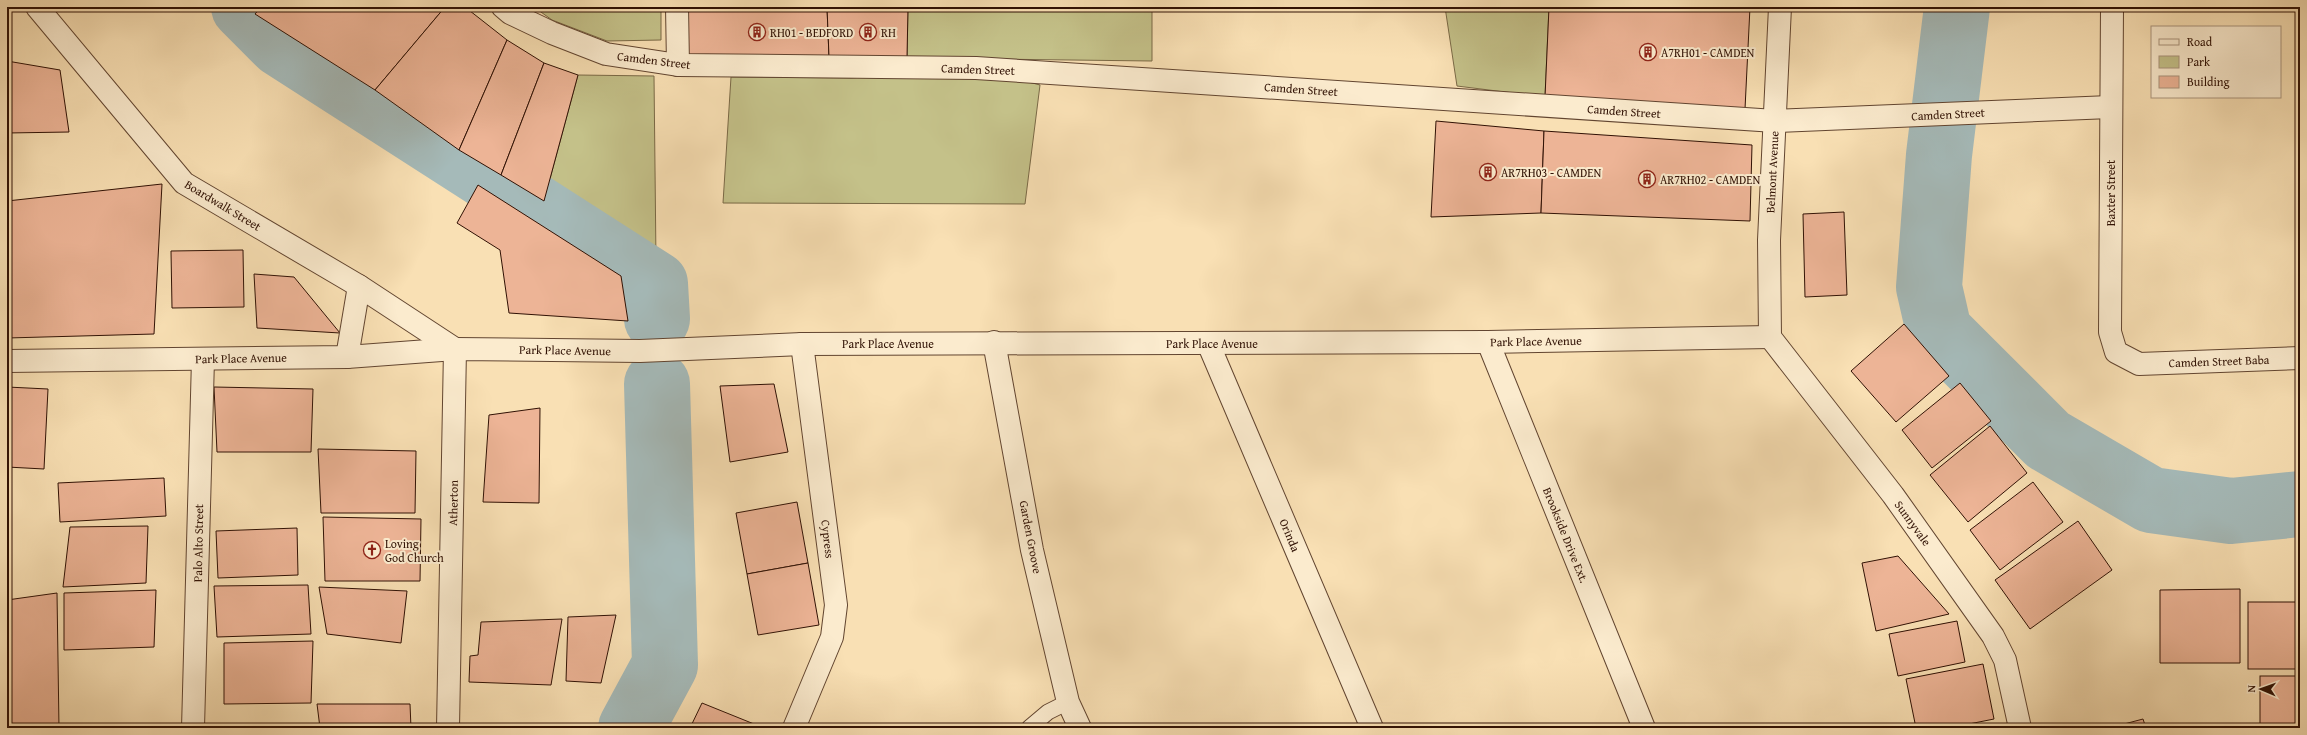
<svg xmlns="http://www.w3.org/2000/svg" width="2307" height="735" viewBox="0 0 2307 735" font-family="'Gentium Book Plus',serif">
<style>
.green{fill:#c4c189;stroke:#7a6946}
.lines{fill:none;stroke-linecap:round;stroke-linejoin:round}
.river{stroke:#a5bab9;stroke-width:66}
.building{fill:#edb496;stroke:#301104}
.service-casing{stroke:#624530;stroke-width:17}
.minor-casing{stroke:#624530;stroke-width:24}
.service{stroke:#fbebce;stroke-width:15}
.minor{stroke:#fbebce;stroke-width:22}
.labels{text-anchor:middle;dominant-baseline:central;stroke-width:4;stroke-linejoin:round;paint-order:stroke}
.poi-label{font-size:12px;fill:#301104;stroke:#fbebce;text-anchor:start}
.street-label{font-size:12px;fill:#301104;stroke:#fbebce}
</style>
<rect width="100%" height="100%" fill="#f9e0b4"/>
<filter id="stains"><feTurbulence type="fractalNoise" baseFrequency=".005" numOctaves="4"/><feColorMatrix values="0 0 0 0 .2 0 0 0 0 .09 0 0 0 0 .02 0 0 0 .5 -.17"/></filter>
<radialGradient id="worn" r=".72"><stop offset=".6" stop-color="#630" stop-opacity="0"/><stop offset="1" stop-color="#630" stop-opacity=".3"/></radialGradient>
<!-- green -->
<g class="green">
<path d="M534,7H661V40L607,41L552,20Z"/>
<path d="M908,7H1152V61L907,58Z"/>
<path d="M1445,7H1549L1545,97L1457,86Z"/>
<path d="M976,68L1040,85L1025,204L723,203L731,77L851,78Z"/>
<path d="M578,75L654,76L656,261L544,201Z"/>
</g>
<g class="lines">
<!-- river -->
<g class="river">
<path d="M244,7L281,44L655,284L657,319"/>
<path d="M1957,7L1939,155L1929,287L1939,331L2048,440L2151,500L2231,511L2300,504"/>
<path d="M631,728L665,665L657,384"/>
</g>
</g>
<!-- building -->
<g class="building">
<path d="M261,7H445L375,90L255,14Z"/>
<path d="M445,7H465L507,40L459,150L375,90Z"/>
<path d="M685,7H827L829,57L686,59Z"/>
<path d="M827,7H908L907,58L829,57Z"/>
<path d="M1549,7H1750L1745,109L1545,97Z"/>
<path d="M507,40L544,63L501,175L459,150Z"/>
<path d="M7,61L60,70L69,132L7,133Z"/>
<path d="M544,63L578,75L544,201L501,175Z"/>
<path d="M1436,121L1544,131L1541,213L1431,217Z"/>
<path d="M1544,131L1752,145L1750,221L1541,213Z"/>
<path d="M162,184L154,334L7,338V201Z"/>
<path d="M478,185L621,276L628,321L509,313L500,250L457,223Z"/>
<path d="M1844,212L1847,295L1805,297L1803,214Z"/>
<path d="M243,250L244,307L172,308L171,251Z"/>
<path d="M254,274L294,277L340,333L257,328Z"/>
<path d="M1904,324L1949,376L1896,422L1851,371Z"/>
<path d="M1960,383L1991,421L1932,468L1902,430Z"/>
<path d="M774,384L788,452L730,462L720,386Z"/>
<path d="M7,387L48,389L44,469L7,467Z"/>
<path d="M214,387L313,389L311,452H217Z"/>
<path d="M540,408L539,503L483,502L489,415Z"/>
<path d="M1990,426L2027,473L1968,522L1930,475Z"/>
<path d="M318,449L416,451L415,513H321Z"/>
<path d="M164,478L166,516L60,522L58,483Z"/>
<path d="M2033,482L2063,522L2000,570L1970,530Z"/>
<path d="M797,502L808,563L747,574L736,513Z"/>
<path d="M323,517L421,519L420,581H325Z"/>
<path d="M2078,521L2112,570L2030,629L1995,580Z"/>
<path d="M148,526L146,583L63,587L70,527Z"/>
<path d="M297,528L298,575L218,578L216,531Z"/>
<path d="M1898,556L1949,614L1876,631L1862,563Z"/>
<path d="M808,563L819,625L758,635L747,574Z"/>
<path d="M308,585L311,634L217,637L214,586Z"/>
<path d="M319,587L407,591L401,643L327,634Z"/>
<path d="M2240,589V663H2160V590Z"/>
<path d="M156,590L154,647L64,650V593Z"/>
<path d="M57,593L59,728H7V600Z"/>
<rect x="2248" y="602" width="52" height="67"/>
<path d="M616,615L601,683L566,681L568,617Z"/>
<path d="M562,619L551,685L469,682L470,656L478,655L481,622Z"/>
<path d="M1957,621L1965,662L1898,676L1889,634Z"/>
<path d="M313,641L311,703L224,704V643Z"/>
<path d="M1983,664L1994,719L1949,728H1916L1906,679Z"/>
<rect x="2260" y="676" width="40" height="52"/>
<path d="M702,703L754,724L753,728H690Z"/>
<path d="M317,704H410L411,728H320Z"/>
<path d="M2143,719L2146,728H2109Z"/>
</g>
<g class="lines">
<!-- service casing -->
<g class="service-casing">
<path id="service" d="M1029,728L1048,712L1068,702"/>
</g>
<!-- minor casing -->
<g class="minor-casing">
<g id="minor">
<path d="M37,7L184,183L359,286L455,349"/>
<path d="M503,7L510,13L552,33L606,54L678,65L976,68L1775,121L2110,107"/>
<path d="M677,7L678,65"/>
<path d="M2112,7L2110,332L2116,352L2139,364L2300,358"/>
<path d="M1770,337L1893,495L1993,636L2005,660L2020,728"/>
<path d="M1770,337L1769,240L1780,7"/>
<path d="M994,342L1032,550L1068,702L1080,728"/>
<path d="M1488,342L1644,728"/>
<path d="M1208,343L1372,728"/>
<path d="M347,357L359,286"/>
<path d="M7,361L347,357L455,349L640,351L802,344L1488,342L1770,337"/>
<path d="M193,728L203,359"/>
<path d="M448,728L455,349"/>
<path d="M794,728L832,637L836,605L802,344"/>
</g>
</g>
<!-- service -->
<use href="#service" class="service"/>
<!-- minor -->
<use href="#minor" class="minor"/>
</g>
<!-- icons -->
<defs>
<g id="building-ring" transform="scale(0.9)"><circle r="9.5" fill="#fbebce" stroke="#8f2418" stroke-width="1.5"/><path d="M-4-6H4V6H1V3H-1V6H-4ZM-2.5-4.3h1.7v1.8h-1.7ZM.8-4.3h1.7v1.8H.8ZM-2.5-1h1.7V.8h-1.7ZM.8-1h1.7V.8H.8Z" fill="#8f2418"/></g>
<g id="church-ring" transform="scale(0.9)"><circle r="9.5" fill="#fbebce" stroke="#8f2418" stroke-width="1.5"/><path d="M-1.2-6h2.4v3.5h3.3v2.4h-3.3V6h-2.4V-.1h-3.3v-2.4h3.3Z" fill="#8f2418"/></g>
</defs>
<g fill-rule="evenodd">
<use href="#building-ring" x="757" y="32"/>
<use href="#building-ring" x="868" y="32"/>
<use href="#building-ring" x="1648" y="52"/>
<use href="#building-ring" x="1488" y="172"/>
<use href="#building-ring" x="1647" y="179"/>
<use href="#church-ring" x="372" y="550"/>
</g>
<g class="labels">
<!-- poi labels -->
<g class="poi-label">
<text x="770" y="32">RH01 - BEDFORD</text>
<text x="881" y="32">RH</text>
<text x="1661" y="52">A7RH01 - CAMDEN</text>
<text x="1501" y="172">AR7RH03 - CAMDEN</text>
<text x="1660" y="179">AR7RH02 - CAMDEN</text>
<text x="385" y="543">Loving<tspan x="385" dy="14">God Church</tspan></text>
</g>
<!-- street labels -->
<g class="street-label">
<text transform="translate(654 60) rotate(7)">Camden Street</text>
<text transform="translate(978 69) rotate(2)">Camden Street</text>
<text transform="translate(1301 89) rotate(4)">Camden Street</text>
<text transform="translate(1624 111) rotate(4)">Camden Street</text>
<text transform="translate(1948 114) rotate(-3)">Camden Street</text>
<text transform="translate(1772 172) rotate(-87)">Belmont Avenue</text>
<text transform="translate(2110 193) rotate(-90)">Baxter Street</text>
<text transform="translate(223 205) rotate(31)">Boardwalk Street</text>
<text transform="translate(1536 341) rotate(-1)">Park Place Avenue</text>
<text x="888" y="343">Park Place Avenue</text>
<text x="1212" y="343">Park Place Avenue</text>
<text transform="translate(565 350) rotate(1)">Park Place Avenue</text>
<text transform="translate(241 358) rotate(-1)">Park Place Avenue</text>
<text transform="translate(2219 361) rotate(-2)">Camden Street Baba</text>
<text transform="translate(453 503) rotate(-89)">Atherton</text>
<text transform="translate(1913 523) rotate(54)">Sunnyvale</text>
<text transform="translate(1290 535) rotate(67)">Orinda</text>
<text transform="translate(1566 535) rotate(68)">Brookside Drive Ext.</text>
<text transform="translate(1031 537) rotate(79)">Garden Groove</text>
<text transform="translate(828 539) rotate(83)">Cypress</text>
<text transform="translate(198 543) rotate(-89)">Palo Alto Street</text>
</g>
</g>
<!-- margin -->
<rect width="2307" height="735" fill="none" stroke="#f9e0b4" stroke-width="24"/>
<rect x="8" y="8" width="2291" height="719" fill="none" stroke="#301104" stroke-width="2"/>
<rect x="12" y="12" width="2283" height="711" fill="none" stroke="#301104"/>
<!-- legend -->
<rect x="2151" y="26" width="130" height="72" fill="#fbebce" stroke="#aa947d"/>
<rect x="2159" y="39" width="20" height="6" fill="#fbebce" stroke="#aa947d"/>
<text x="2187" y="46" font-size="12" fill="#301104">Road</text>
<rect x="2159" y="56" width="20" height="12" fill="#c4c189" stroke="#aa947d"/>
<text x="2187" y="66" font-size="12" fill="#301104">Park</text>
<rect x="2159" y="76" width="20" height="12" fill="#edb496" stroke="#aa947d"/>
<text x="2187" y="86" font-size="12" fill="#301104">Building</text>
<!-- north arrow -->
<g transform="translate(2261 689) rotate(272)" stroke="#fbebce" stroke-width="3" paint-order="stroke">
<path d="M0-3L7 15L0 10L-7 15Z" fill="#301104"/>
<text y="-6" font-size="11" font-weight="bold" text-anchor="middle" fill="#301104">N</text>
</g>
<rect width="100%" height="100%" filter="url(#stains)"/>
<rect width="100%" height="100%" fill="url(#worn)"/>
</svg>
